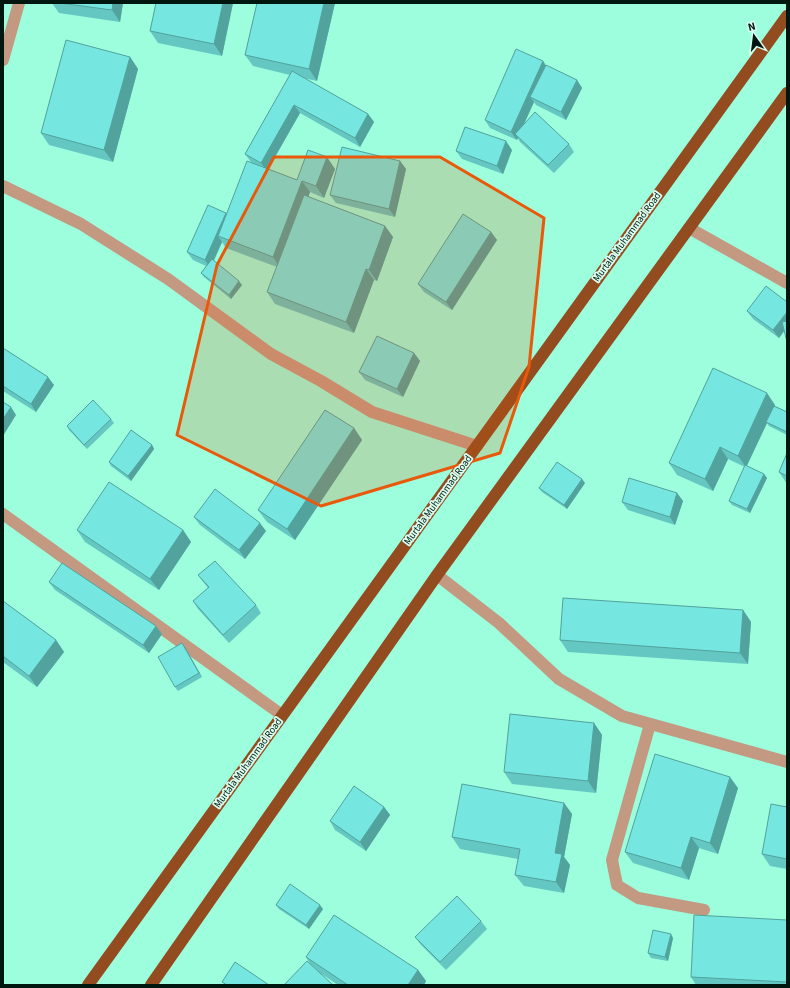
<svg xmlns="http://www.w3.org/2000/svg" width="790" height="988" viewBox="0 0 790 988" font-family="'Source Sans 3',sans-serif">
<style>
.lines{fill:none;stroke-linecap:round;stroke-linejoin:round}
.minor{stroke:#c39982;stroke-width:12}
.trunk{stroke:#924c1f;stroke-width:12}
.wall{fill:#65c7c1}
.shaded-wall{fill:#52a29d}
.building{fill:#75e7e0;stroke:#52a29d}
.marked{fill:#e8590c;fill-opacity:0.2;stroke:#e8590c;stroke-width:3;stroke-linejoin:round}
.labels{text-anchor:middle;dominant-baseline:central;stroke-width:3.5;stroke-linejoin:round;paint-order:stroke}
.street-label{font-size:10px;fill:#00170f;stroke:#dafef0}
</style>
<rect width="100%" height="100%" fill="#9cfedc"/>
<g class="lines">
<!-- minor -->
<g class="minor">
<path d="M3,60L19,3"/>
<path d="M3,186L81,224L168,279L271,354L321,381L372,412L477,446"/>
<path d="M689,228L787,283"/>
<path d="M3,514L282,715"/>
<path d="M437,575L499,623L559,679L622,716L787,762"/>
<path d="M650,724L612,860L617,885L638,898L704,910"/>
</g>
<!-- trunk -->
<g class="trunk">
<path d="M88,985L787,16"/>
<path d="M151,985L437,575L787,93"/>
</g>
</g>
<!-- wall -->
<g class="wall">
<path d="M52,3H123L120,22L59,13Z"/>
<path d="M156,3H233L222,56L158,43L150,31Z"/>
<path d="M257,3H335L317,81L303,78L368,114L374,122L360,147L300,113L268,169L297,180L335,169L324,198L310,192L308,197L385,226L393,237L377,281L374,280L354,333L275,304L267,292L277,267L226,248L222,242L214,261L242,285L231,299L204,277L201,273L206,266L193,260L187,252L226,213V214L253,163L251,162L245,154L290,75L253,66L245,55Z"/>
<path d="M130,57L138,69L113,162L49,145L41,133Z"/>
<path d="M543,61L546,66L577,80L582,88L566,120L536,105L534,102L524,124L569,144L574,152L554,173L520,142L518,138L517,140L490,128L485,120Z"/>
<path d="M512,150L503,174L462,159L456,151Z"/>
<path d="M400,161L406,169L395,217L336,203L330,195Z"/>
<path d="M491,232L497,240L452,310L424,292L418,284Z"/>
<path d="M747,311L784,331L779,338L753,319Z"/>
<path d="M3,348L54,385L36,412L3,391Z"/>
<path d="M414,353L420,361L403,397L365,380L359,372Z"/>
<path d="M775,405V406L787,412V435L769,426L767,423L747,466L764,474L767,478L750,513L732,505L729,501L745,467L728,459L713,491L677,475L669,463Z"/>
<path d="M111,419L114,423L87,449L69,430L67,426Z"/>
<path d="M354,428L362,440L295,540L267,522L258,510Z"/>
<path d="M152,445L154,449L131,481L111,466L109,462Z"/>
<path d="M787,453V484L779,472Z"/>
<path d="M585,483L567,509L542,492L539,488Z"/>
<path d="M677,493L683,501L675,525L628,510L622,502Z"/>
<path d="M194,517L266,531L245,559L200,525Z"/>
<path d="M77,530H183L191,542L159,590L85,542Z"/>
<path d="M198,575L256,605L261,613L229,643L198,609L193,601L208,588L204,583Z"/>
<path d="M49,582L162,634L149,653L55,590Z"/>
<path d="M3,601L56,640L64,652L37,687L3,662Z"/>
<path d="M743,610L751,622L748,664L568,652L560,640Z"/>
<path d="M182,643L202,677L178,691L175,687Z"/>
<path d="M594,723L602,735L596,793L512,784L504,772Z"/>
<path d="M738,788L718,854L699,848L689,880L633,863L625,852Z"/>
<path d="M564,803L572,814L564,857L570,865L564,893L524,886L515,875L518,859L460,849L452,837Z"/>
<path d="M384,807L390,815L366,851L335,830L330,821Z"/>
<path d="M787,807V869L770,866L762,854Z"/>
<path d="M276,905L323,909L309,929L279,909Z"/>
<path d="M787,920V985H696L691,977Z"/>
<path d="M481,921L487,929L446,970L421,945L415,937Z"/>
<path d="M673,938L668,961L651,958L648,953Z"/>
<path d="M306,957L418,970L426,981L424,985H338L320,973L310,964Z"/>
</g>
<!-- shaded-wall -->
<g class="shaded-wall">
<path d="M113,3H123L120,22L112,10Z"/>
<path d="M223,3H233L222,56L214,44Z"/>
<path d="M324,3H335L317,81L309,69Z"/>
<path d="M130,57L138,69L113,162L104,150Z"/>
<path d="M543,61L548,69L530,97L534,102L518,137L515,134L518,138L517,140L511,132Z"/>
<path d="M577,80L582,88L566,120L561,112Z"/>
<path d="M294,105L300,113L267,171L261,163Z"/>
<path d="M368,114L374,122L360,147L355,138Z"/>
<path d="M506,141L512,150L503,174L497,166Z"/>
<path d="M327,157L335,169L324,198L316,186Z"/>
<path d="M400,161L406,169L395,217L389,209Z"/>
<path d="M302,181L310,192L281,269L273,257Z"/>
<path d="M226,213L231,221L218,236L222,242L210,268L205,260Z"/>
<path d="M385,226L393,237L377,281L369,270Z"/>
<path d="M491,232L497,240L452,310L446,302Z"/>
<path d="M366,269L374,280L354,333L346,322Z"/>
<path d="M239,281L242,285L231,299L229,295Z"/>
<path d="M787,312V327L779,338L773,330Z"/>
<path d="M414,353L420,361L403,397L397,389Z"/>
<path d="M48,377L54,385L36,412L31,404Z"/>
<path d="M767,393L775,405L767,423L766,422L767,423L746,467L738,456Z"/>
<path d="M11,407L16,415L3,436V419Z"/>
<path d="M354,428L362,440L295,540L287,529Z"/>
<path d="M152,445L154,449L131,481L128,476Z"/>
<path d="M720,447L728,459L713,491L705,479Z"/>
<path d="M764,474L767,478L750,513L747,509Z"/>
<path d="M582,479L585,483L567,509L564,505Z"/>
<path d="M677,493L683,501L675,525L670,517Z"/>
<path d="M260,523L266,531L245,559L239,550Z"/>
<path d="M183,530L191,542L159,590L150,579Z"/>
<path d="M743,610L751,622L748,664L740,653Z"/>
<path d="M156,626L162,634L149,653L143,645Z"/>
<path d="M56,640L64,652L37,687L29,676Z"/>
<path d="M182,643L185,647L202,677L199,673Z"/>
<path d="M594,723L602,735L596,793L588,781Z"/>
<path d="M730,777L738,788L718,854L710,843Z"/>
<path d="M564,803L572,814L564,857L570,865L564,893L556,882L555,853Z"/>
<path d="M384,807L390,815L366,851L360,842Z"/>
<path d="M691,837L699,848L689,880L681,868Z"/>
<path d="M320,905L323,909L309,929L306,925Z"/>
<path d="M671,934L673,938L668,961L665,957Z"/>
<path d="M418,970L426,981L424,985H408Z"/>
</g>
<!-- building -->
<g class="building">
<path d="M60,3H113L112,10Z"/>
<path d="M156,3H223L214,44L150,31Z"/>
<path d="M257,3H324L309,69L245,55Z"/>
<path d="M66,40L130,57L104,150L41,133Z"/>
<path d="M516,49L543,61L511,132L485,120Z"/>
<path d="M546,65L577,80L561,112L530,97Z"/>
<path d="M292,71L368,114L355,138L294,105L261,163L245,154Z"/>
<path d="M535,112L569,144L548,165L515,134Z"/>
<path d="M465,127L506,141L497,166L456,151Z"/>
<path d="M342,147L400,161L389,209L330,195Z"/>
<path d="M308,150L327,157L316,186L302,181L273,257L218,236L247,161L297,180Z"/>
<path d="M304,195L385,226L369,270L366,269L346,322L267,292Z"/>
<path d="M208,205L226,213L205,260L187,252Z"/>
<path d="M463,214L491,232L446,302L418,284Z"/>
<path d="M212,259L239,281L229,295L201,273Z"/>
<path d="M766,286L787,302V312L773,330L747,311Z"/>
<path d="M787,321V342L782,322Z"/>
<path d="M377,336L414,353L397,389L359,372Z"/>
<path d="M3,348L48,377L31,404L3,386Z"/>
<path d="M713,368L767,393L738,456L720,447L705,479L669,463Z"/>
<path d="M93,400L111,419L84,445L67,426Z"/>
<path d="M3,402L11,407L3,419Z"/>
<path d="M774,406L787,412V432L766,422Z"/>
<path d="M325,410L354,428L287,529L258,510Z"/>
<path d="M131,430L152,445L128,476L109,462Z"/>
<path d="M787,453V476L779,472Z"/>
<path d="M557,462L582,479L564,505L539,488Z"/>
<path d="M745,465L764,474L747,509L729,501Z"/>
<path d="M629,478L677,493L670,517L622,502Z"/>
<path d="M109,482L183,530L150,579L77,530Z"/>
<path d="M215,489L260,523L239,550L194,517Z"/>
<path d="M215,561L256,605L223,635L193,601L209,587L198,575Z"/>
<path d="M62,563L156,626L143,645L49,582Z"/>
<path d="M563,598L743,610L740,653L560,640Z"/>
<path d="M3,601L56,640L29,676L3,656Z"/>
<path d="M182,643L199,673L175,687L158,657Z"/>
<path d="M510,714L594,723L588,781L504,772Z"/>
<path d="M655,754L730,777L710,843L691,837L681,868L625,852Z"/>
<path d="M462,784L564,803L555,853L562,854L556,882L515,875L520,849L452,837Z"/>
<path d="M354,786L384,807L360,842L330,821Z"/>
<path d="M771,804L787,807V859L762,854Z"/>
<path d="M290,884L320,905L306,925L276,905Z"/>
<path d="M457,896L481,921L440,962L415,937Z"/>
<path d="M334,915L418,970L408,985H348L306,957Z"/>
<path d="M694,915L787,920V982L691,977Z"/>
<path d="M653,930L671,934L665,957L648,953Z"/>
<path d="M307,961L333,985H284Z"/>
<path d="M235,962L269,985H227L222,982Z"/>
</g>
<!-- marked area -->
<path class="marked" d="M274,157H440L544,218L529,367L500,453L321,506L177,435L217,265Z"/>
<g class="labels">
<!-- street labels -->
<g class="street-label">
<text transform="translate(627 237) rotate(-54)">Murtala Muhammad Road</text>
<text transform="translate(438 500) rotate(-54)">Murtala Muhammad Road</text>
<text transform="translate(248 763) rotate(-54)">Murtala Muhammad Road</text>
</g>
</g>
<!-- border -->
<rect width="790" height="988" fill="none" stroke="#00170f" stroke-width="8"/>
<!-- north arrow -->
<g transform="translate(754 36) rotate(346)" stroke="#dafef0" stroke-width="3" paint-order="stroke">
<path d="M0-3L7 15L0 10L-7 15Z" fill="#00170f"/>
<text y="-6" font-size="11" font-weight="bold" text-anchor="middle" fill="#00170f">N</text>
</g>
</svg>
